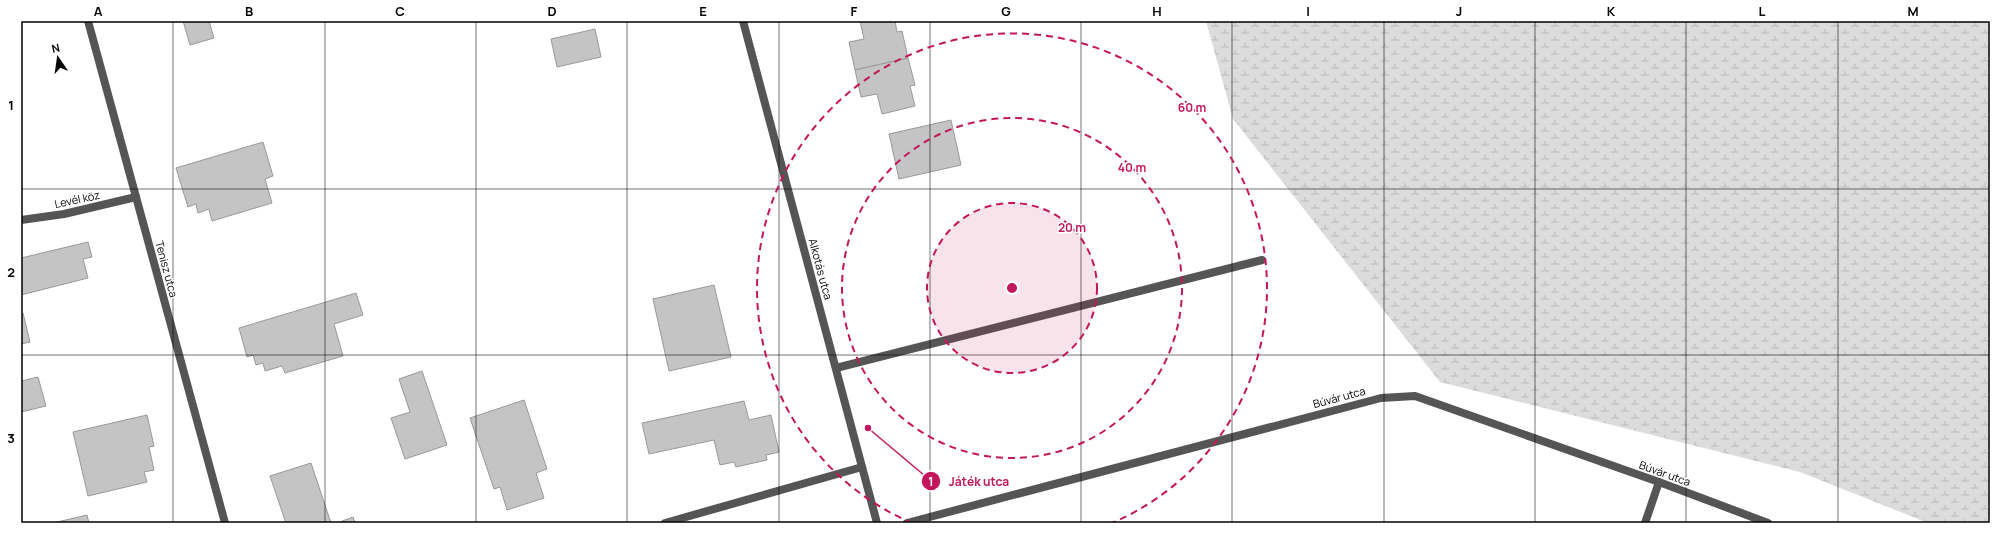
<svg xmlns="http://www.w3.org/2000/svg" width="2011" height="544" viewBox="0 0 2011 544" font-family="Manrope,sans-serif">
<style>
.wetland{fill:url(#wetland-marsh)}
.building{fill:#c4c4c4;stroke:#999}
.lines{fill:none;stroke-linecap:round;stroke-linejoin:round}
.street{stroke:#555;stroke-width:8}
.grid{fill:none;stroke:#000;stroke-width:1;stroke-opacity:0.55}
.ring{fill:none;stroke:#c2185b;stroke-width:2;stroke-dasharray:7 5}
.labels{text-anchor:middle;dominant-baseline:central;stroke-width:3;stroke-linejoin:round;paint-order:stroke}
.street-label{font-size:11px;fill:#000;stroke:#fff}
.centre{fill:#c2185b;stroke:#fff;stroke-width:2}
.ring-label{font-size:12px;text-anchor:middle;font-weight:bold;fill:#c2185b;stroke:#fff;stroke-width:3;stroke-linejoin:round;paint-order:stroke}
.leader{fill:none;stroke:#c2185b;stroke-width:1.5}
.callout-dot{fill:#c2185b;stroke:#fff;stroke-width:1.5}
.mark-label{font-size:12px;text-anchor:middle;font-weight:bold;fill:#fff}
.callout-label{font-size:12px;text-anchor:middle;font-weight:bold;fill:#c2185b;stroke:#fff;stroke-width:3;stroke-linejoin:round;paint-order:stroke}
.neatline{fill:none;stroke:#000;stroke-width:1.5}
.grid-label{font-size:13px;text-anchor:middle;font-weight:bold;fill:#000}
</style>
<defs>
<pattern id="wetland-marsh" width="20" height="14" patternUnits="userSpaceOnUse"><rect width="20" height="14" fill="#dcdcdc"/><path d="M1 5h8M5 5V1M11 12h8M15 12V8" fill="none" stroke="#bbb"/></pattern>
</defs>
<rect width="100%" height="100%" fill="#fff"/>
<!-- wetland -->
<path class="wetland" d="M1206,21H1990V523H1928L1800,472L1440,382L1233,119Z"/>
<!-- building -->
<g class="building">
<path d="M183,21H209L214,38L190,45Z"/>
<path d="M860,21H895L897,32L902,31L908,58L855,70L849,42L864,39Z"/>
<path d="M595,29L601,57L557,67L551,39Z"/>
<path d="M908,58L915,85L910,86L915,106L882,114L877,94L861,97L855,70Z"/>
<path d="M951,120L961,165L899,179L889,134Z"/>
<path d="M263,142L273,176L265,179L272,203L212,221L209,209L198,213L196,204L188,207L176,168Z"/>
<path d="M88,242L92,257L83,259L88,278L21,295V258Z"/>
<path d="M714,285L731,357L669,371L653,299Z"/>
<path d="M356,293L363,315L334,324L343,356L285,373L282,366L265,371L263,363L256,365L253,355L247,357L239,328Z"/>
<path d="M23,313L30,342L21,344V314Z"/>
<path d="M422,371L447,445L405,459L391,418L410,412L399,379Z"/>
<path d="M38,377L46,406L21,412V381Z"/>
<path d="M524,400L547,469L536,473L544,498L507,510L500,487L494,489L470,418Z"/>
<path d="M744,401L749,420L771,415L779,452L766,455L767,460L736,467L734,462L720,465L714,440L649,454L642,423Z"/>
<path d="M147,415L154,446L149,447L154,470L144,472L147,482L88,496L73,432Z"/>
<path d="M311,463L331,523H286L270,476Z"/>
<path d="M87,515L89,523H53Z"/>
<path d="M353,517L355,523H337Z"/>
</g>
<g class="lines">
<!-- street -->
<g class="street">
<path d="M88,21L225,523"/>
<path d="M743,21L877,523"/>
<path d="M21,220L64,214L136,197"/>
<path d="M836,368L1262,260"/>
<path d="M665,523L862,467"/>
<path d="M907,523L1381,398L1415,396L1659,482L1768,523"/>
<path d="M1645,523L1659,482"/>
</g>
</g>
<!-- grid -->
<path class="grid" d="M173,21V523M325,21V523M476,21V523M627,21V523M779,21V523M930,21V523M1081,21V523M1232,21V523M1384,21V523M1535,21V523M1686,21V523M1838,21V523M21,189H1990M21,355H1990"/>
<!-- distance rings -->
<circle cx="1012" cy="288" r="85" fill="#c2185b" fill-opacity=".12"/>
<g class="ring">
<circle cx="1012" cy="288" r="85"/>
<circle cx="1012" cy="288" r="170"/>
<path d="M912 523A255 255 0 1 1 1112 523"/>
</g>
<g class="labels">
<!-- street labels -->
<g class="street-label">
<text transform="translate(77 199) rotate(-12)">Levél köz</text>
<text transform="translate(167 269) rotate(75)">Tenisz utca</text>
<text transform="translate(821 269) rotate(75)">Alkotás utca</text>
<text transform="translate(1339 397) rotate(-15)">Búvár utca</text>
<text transform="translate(1665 473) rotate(20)">Búvár utca</text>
</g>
</g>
<circle cx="1012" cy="288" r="6" class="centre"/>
<g class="ring-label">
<text x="1192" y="112">60 m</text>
<text x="1132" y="172">40 m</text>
<text x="1072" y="232">20 m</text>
</g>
<!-- callouts -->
<path class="leader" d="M868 428L931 481"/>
<g class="callout-dot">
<circle cx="868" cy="428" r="4"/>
<circle cx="931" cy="481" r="10"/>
</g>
<g class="mark-label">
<text x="931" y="486">1</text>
</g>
<g class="callout-label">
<text x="979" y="486">Játék utca</text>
</g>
<!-- border -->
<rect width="2011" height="544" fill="none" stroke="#ffffff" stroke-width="44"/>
<!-- north arrow -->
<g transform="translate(58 58) rotate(347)" stroke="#ffffff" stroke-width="3" paint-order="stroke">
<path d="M0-3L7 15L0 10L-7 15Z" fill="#000000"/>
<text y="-6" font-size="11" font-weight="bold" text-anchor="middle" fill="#000000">N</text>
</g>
<rect x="22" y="22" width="1967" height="500" class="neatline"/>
<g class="grid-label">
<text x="98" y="16">A</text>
<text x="249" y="16">B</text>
<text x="400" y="16">C</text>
<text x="552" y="16">D</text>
<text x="703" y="16">E</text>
<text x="854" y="16">F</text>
<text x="1006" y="16">G</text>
<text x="1157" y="16">H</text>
<text x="1308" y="16">I</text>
<text x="1459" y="16">J</text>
<text x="1611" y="16">K</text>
<text x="1762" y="16">L</text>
<text x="1913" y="16">M</text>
<text x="11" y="110">1</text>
<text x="11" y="277">2</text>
<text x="11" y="443">3</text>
</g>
</svg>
